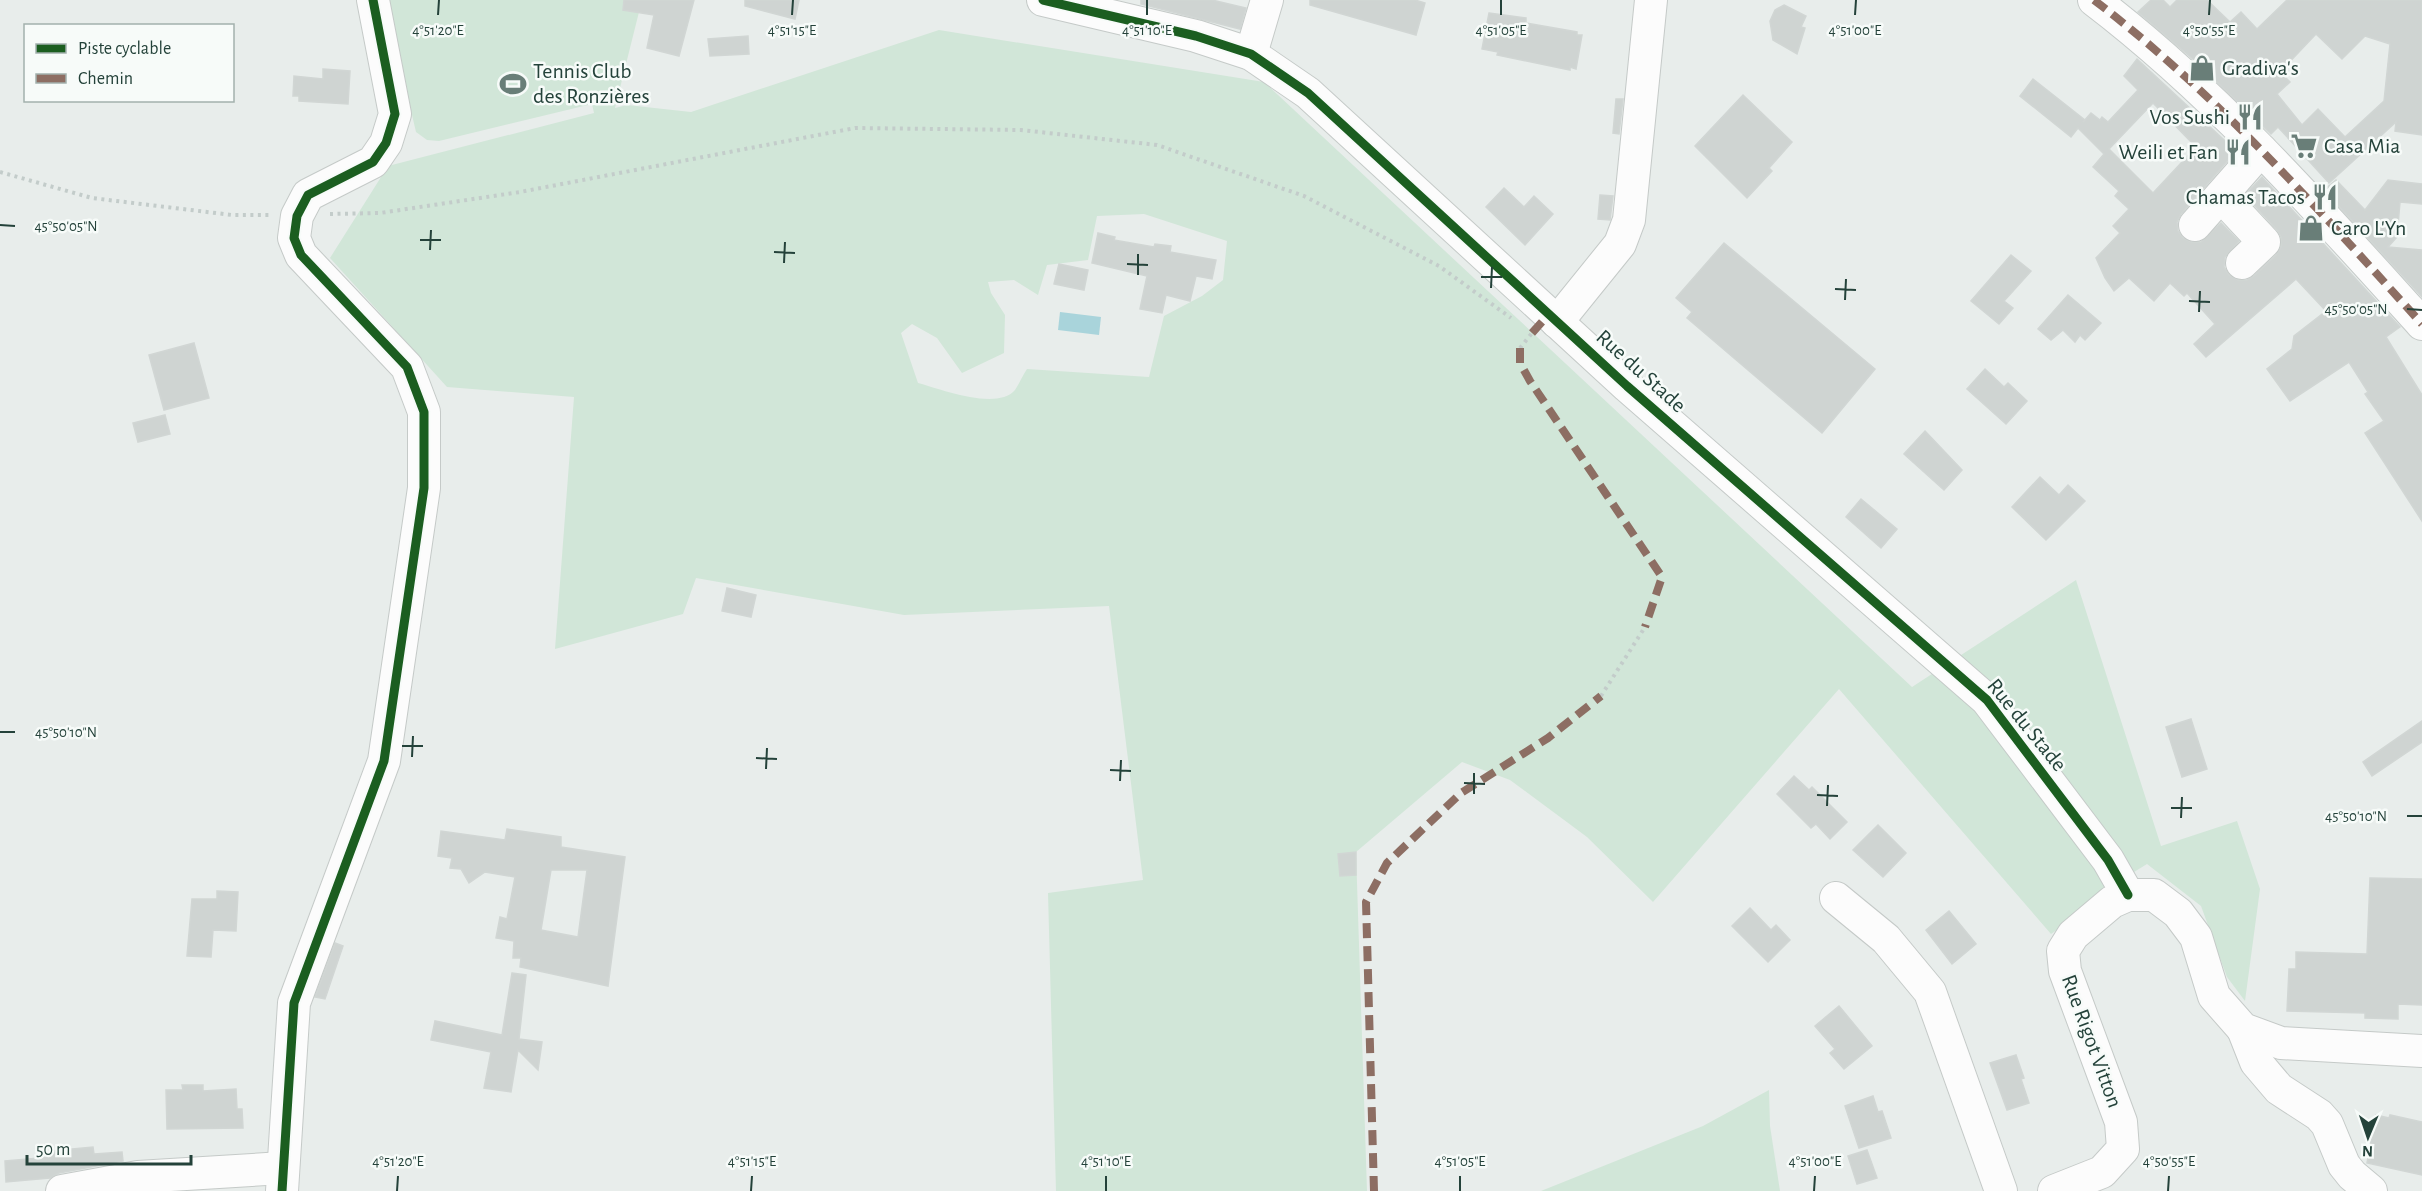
<svg xmlns="http://www.w3.org/2000/svg" width="2422" height="1191" viewBox="0 0 2422 1191" font-family="'Alegreya Sans',sans-serif">
<style>
.green{fill:#d1e6d8;fill-rule:evenodd}
.water{fill:#a9d4db}
.building{fill:#cfd4d2;stroke:#d1d6d4;stroke-width:1.5;fill-rule:evenodd}
.lines{fill:none;stroke-linecap:round;stroke-linejoin:round}
.minor-casing{stroke:#c5cac8;stroke-width:34}
.path{stroke:#c3ccca;stroke-width:4;stroke-dasharray:3 4.5;stroke-linecap:butt}
.minor{stroke:#fcfcfc;stroke-width:32}
.quiet{stroke:#8d6e63;stroke-width:8;stroke-dasharray:15 8;stroke-linecap:butt}
.cycleway-casing{stroke:#f7fbf9;stroke-width:13}
.cycleway{stroke:#1b5e20;stroke-width:9}
.ticks{fill:none;stroke:#24423a;stroke-width:2}
.labels{text-anchor:middle;dominant-baseline:central;stroke-width:5;stroke-linejoin:round;paint-order:stroke}
.poi-label{font-size:22px;fill:#24423a;stroke:#f7fbf9;text-anchor:start}
.street-label{font-size:22px;fill:#24423a;stroke:#f7fbf9}
.ticks-label{font-size:15px;text-anchor:middle;fill:#24423a;stroke:#f7fbf9;stroke-width:5;stroke-linejoin:round;paint-order:stroke}
</style>
<rect width="100%" height="100%" fill="#e8edeb"/>
<!-- green -->
<g class="green">
<path d="M385,0H642L615,108L627,105L691,112L939,30L1264,82L1912,687L2076,580L2161,846L2237,821L2260,889L2245,1001L2227,977L2201,906L2147,864C2113,884 2084,912 2051,934L1839,689L1653,902L1587,837L1510,780L1462,762L1356,852L1367,1191H1056L1048,893L1143,880L1109,606L904,615L696,578L683,614L555,649L574,397L447,387L330,258L388,166L594,113L592,104L439,141L427,140L416,132ZM1144,214L1227,241L1223,280L1202,296L1164,316L1149,377L1027,369C1023,375 1019,384 1015,390C997,411 940,389 918,383L901,333L912,324L937,338L962,373L1004,353L1005,315L991,293L988,282L1014,280L1038,295L1047,265L1088,260L1097,216Z"/>
<path d="M1769,1090L1770,1126L1780,1191H1541L1703,1126Z"/>
</g>
<!-- water -->
<path class="water" d="M1060,312L1101,317L1099,335L1058,330Z"/>
<!-- building -->
<g class="building">
<path d="M624,0H694L679,56L647,48L654,15L623,10Z"/>
<path d="M745,0H799L795,19L745,6Z"/>
<path d="M1141,0H1212L1246,8L1240,29L1141,4Z"/>
<path d="M1310,0H1415L1425,3L1416,35L1310,5Z"/>
<path d="M2151,0H2163L2170,7L2177,0H2207L2230,22L2241,12L2257,29L2287,0H2422V135L2395,131L2396,122L2329,183L2278,127L2271,134L2194,60L2138,12ZM2316,34L2342,59L2365,36L2390,44L2384,101L2345,137L2318,109L2302,125L2277,94L2290,82L2280,72Z"/>
<path d="M1784,5L1806,16L1801,27L1805,28L1797,54L1773,40L1770,21L1775,10Z"/>
<path d="M1489,13L1526,18V23L1577,32V35H1582L1576,69L1570,67V70L1497,55L1498,52L1482,49Z"/>
<path d="M748,36L749,54L710,56L708,39Z"/>
<path d="M2137,59L2236,151L2181,214L2177,222L2178,231L2183,238L2191,242H2201L2221,223L2239,241L2225,257L2224,267L2229,275L2238,280H2247L2254,276L2276,255L2281,247V237L2277,230L2245,195L2262,177L2400,327L2386,337L2422,395V521L2365,433L2384,421L2365,394L2368,392L2349,362L2290,401L2267,369L2292,349L2294,336L2326,311L2296,279L2206,357L2194,344L2215,324L2187,293L2184,296L2170,283L2154,301L2129,278L2114,291L2105,278L2096,258L2120,233L2113,226L2129,209L2115,196L2119,191L2093,167L2104,154L2078,128L2071,137L2020,96L2033,79L2085,120L2083,122L2091,113L2100,120L2102,117L2108,122L2138,90L2124,76ZM2153,103L2196,147L2153,193L2109,149Z"/>
<path d="M323,69L350,71L348,104L299,101V96H293L294,76L323,79Z"/>
<path d="M1743,95L1792,142L1769,168L1772,171L1747,198L1695,146Z"/>
<path d="M1616,99H1623L1619,134L1613,133Z"/>
<path d="M2336,180L2365,210L2388,180L2422,184V204L2400,202L2397,237L2388,247L2422,250V297L2324,190Z"/>
<path d="M1504,188L1524,207L1534,196L1553,214L1525,245L1486,207Z"/>
<path d="M1600,195L1613,196L1610,220L1598,219Z"/>
<path d="M1098,233L1115,237L1114,240L1154,247L1155,244L1171,246L1170,252L1216,260L1212,279L1196,276L1190,301L1166,295L1162,313L1140,309L1147,276L1092,263Z"/>
<path d="M1724,243L1875,369L1822,433L1687,318L1692,312L1676,298Z"/>
<path d="M2011,255L2031,271L2004,301L2013,308L1999,324L1971,301Z"/>
<path d="M1059,264L1088,270L1084,290L1054,284Z"/>
<path d="M2068,295L2101,323L2085,340L2080,335L2075,342L2063,330L2051,340L2038,329Z"/>
<path d="M194,343L209,398L164,410L149,355Z"/>
<path d="M1985,369L2004,387L2008,383L2027,401L2006,424L1967,389Z"/>
<path d="M165,415L170,434L138,442L133,423Z"/>
<path d="M1925,431L1962,470L1944,490L1904,454Z"/>
<path d="M2040,477L2059,495L2068,485L2085,501L2046,540L2012,507Z"/>
<path d="M1861,499L1897,529L1881,548L1846,517Z"/>
<path d="M727,588L756,595L751,617L722,611Z"/>
<path d="M2191,719L2207,769L2182,777L2166,727Z"/>
<path d="M2422,721V742L2372,776L2363,762Z"/>
<path d="M1794,776L1809,790L1812,787L1847,822L1830,839L1816,824L1811,828L1777,794Z"/>
<path d="M1878,825L1906,853L1883,877L1853,850Z"/>
<path d="M507,829L561,837V847L625,857L608,986L520,967L521,958H513L514,941L496,938L500,917L507,919L515,877L485,872L469,883L461,869L450,868L452,858L438,856L441,831L505,840ZM551,870H587L578,937L541,930Z"/>
<path d="M1356,852V875L1340,876L1338,854Z"/>
<path d="M2370,878L2422,879V1005L2398,1004V1019L2365,1018V1013L2287,1011L2289,969H2296V952L2367,954Z"/>
<path d="M217,891L238,892L236,931L213,930L211,957L187,956L192,899H217Z"/>
<path d="M1750,908L1771,930L1776,925L1790,940L1768,962L1732,926Z"/>
<path d="M1949,911L1976,944L1952,964L1926,930Z"/>
<path d="M335,943L343,946L325,999L315,997Z"/>
<path d="M512,973L526,975L519,1039L542,1042L538,1070L518,1050L511,1092L484,1088L491,1052L431,1040L435,1021L502,1035Z"/>
<path d="M1839,1006L1872,1046L1844,1069L1830,1053L1835,1049L1815,1026Z"/>
<path d="M2016,1055L2024,1078L2021,1079L2029,1103L2007,1110L1990,1063Z"/>
<path d="M182,1085H203V1091L236,1089L237,1109H242L243,1128L167,1129L166,1090H183Z"/>
<path d="M1873,1096L1878,1112L1882,1111L1891,1138L1859,1148L1845,1106Z"/>
<path d="M2376,1115L2389,1118L2390,1115L2422,1122V1175L2367,1163Z"/>
<path d="M93,1147L94,1154L122,1152L123,1161L59,1173L50,1178L6,1182L5,1161L52,1157L51,1151Z"/>
<path d="M1867,1150L1877,1178L1857,1184L1848,1156Z"/>
</g>
<g class="lines">
<!-- minor casing -->
<g class="minor-casing">
<g id="minor">
<path d="M1043,0L1196,36L1251,54L1308,93L1627,386L1987,700L2108,860L2128,895"/>
<path d="M2094,0C2216,93 2319,210 2422,324"/>
<path d="M1251,54L1267,0"/>
<path d="M2221,196L2264,242L2242,263"/>
<path d="M2195,225L2261,150"/>
<path d="M1557,322L1620,244L1629,220L1651,0"/>
<path d="M1836,898L1886,939L1930,992L2001,1191"/>
<path d="M2243,1029L2256,1062L2279,1089L2319,1115L2327,1124L2344,1165L2352,1175L2371,1191"/>
<path d="M62,1191L138,1177L283,1168"/>
<path d="M282,1191L294,1003L384,761L424,488V412L407,367L301,255L294,238L297,216L308,195L373,162L386,143L395,114L373,0"/>
<path d="M2054,1191L2102,1172L2123,1149L2121,1122L2065,971L2063,951L2073,935L2112,902L2128,895H2154L2178,913L2196,937L2214,996L2243,1029L2281,1043L2422,1051"/>
</g>
</g>
<!-- path -->
<g class="path">
<path d="M0,172L92,198L232,215H272"/>
<path d="M330,214L380,213L520,192L855,128L1021,130L1157,145L1304,196L1439,266L1511,318"/>
<path d="M1520,348L1532,333"/>
<path d="M1601,696L1645,627"/>
</g>
<!-- minor -->
<use href="#minor" class="minor"/>
<!-- quiet -->
<g class="quiet">
<path d="M2094,0C2216,93 2319,210 2422,324"/>
<path d="M1532,333L1549,314"/>
<path d="M1520,348V363L1530,381L1662,577L1645,627"/>
<path d="M1374,1191L1366,902L1387,863L1461,793L1548,738L1601,696"/>
</g>
<!-- cycleway casing -->
<g class="cycleway-casing">
<g id="cycleway">
<path d="M1043,0L1196,36L1251,54L1308,93L1627,386L1987,700L2108,860L2128,895"/>
<path d="M282,1191L294,1003L384,761L424,488V412L407,367L301,255L294,238L297,216L308,195L373,162L386,143L395,114L373,0"/>
</g>
</g>
<!-- cycleway -->
<use href="#cycleway" class="cycleway"/>
</g>
<!-- ticks -->
<path class="ticks" d="M438,15L439,0M792,15L793,0M1147,15V0M1501,15V0M1855,15L1856,0M2209,15L2210,0M0,225L15,226M420,240H441M430,250L431,230M774,252L795,253M784,263L785,242M1127,264L1148,265M1138,275V254M1481,277H1502M1491,288L1492,267M1835,289L1856,290M1845,300L1846,279M2189,301L2210,302M2407,309L2422,310M2199,312L2200,291M0,732H15M402,746H423M412,757L413,736M756,758L777,759M766,769L767,748M1110,770L1131,771M1120,781L1121,760M1464,783L1485,784M1474,794V773M1817,795L1838,796M1827,806L1828,785M2171,808H2192M2407,816H2422M2181,818L2182,797M397,1191L398,1176M751,1191L752,1176M1106,1191V1176M1460,1191V1176M1814,1191L1815,1176M2168,1191L2169,1176"/>
<!-- icons -->
<defs>
<g id="shop-bare" transform="scale(2.07)"><path d="M-5-2.5h2.3a2.7 3.5 0 0 1 5.4 0H5L5.5 6h-11ZM-1.5-2.5h3a1.5 2.3 0 0 0-3 0Z" fill="#697e78" stroke="#f7fbf9" stroke-width="2.5" paint-order="stroke"/></g>
<g id="stadium-bare" transform="scale(2.07)"><path d="M0-5a6.5 5 0 1 0 0 10a6.5 5 0 1 0 0-10ZM-3.5-1.8h7v3.6h-7Z" fill="#697e78" stroke="#f7fbf9" stroke-width="2.5" paint-order="stroke"/></g>
<g id="restaurant-bare" transform="scale(2.07)"><path d="M-5-6h1v4h1v-4h1v4h1v-4h1v5L-1.5 .5V6h-2V.5L-5-1ZM5-6V6H3V1.5H1.5Q1.5-4 5-6Z" fill="#697e78" stroke="#f7fbf9" stroke-width="2.5" paint-order="stroke"/></g>
<g id="supermarket-bare" transform="scale(2.07)"><path d="M-6-5.5h2.5l.6 2H6L4.5 2H-2.5L-4.4-4H-6ZM-1.5 3.2a1.3 1.3 0 1 0 .1 0ZM3 3.2a1.3 1.3 0 1 0 .1 0Z" fill="#697e78" stroke="#f7fbf9" stroke-width="2.5" paint-order="stroke"/></g>
</defs>
<g fill-rule="evenodd">
<use href="#shop-bare" x="2202" y="68"/>
<use href="#stadium-bare" x="513" y="84"/>
<use href="#restaurant-bare" x="2250" y="117"/>
<use href="#supermarket-bare" x="2304" y="146"/>
<use href="#restaurant-bare" x="2238" y="152"/>
<use href="#restaurant-bare" x="2325" y="197"/>
<use href="#shop-bare" x="2311" y="228"/>
</g>
<g class="labels">
<!-- poi labels -->
<g class="poi-label">
<text x="2222" y="68">Gradiva's</text>
<text x="533" y="71">Tennis Club<tspan x="533" dy="25">des Ronzières</tspan></text>
<text x="2230" y="117" text-anchor="end">Vos Sushi</text>
<text x="2324" y="146">Casa Mia</text>
<text x="2218" y="152" text-anchor="end">Weili et Fan</text>
<text x="2305" y="197" text-anchor="end">Chamas Tacos</text>
<text x="2331" y="228">Caro L'Yn</text>
</g>
<!-- street labels -->
<g class="street-label">
<text transform="translate(1641 371) rotate(42)">Rue du Stade</text>
<text transform="translate(2027 725) rotate(51)">Rue du Stade</text>
<text transform="translate(2092 1041) rotate(70)">Rue Rigot Vitton</text>
</g>
</g>
<g class="ticks-label">
<text x="438" y="35">4°51'20"E</text>
<text x="792" y="35">4°51'15"E</text>
<text x="1147" y="35">4°51'10"E</text>
<text x="1501" y="35">4°51'05"E</text>
<text x="1855" y="35">4°51'00"E</text>
<text x="2209" y="35">4°50'55"E</text>
<text x="66" y="231">45°50'05"N</text>
<text x="2356" y="314">45°50'05"N</text>
<text x="66" y="737">45°50'10"N</text>
<text x="2356" y="821">45°50'10"N</text>
<text x="398" y="1166">4°51'20"E</text>
<text x="752" y="1166">4°51'15"E</text>
<text x="1106" y="1166">4°51'10"E</text>
<text x="1460" y="1166">4°51'05"E</text>
<text x="1815" y="1166">4°51'00"E</text>
<text x="2169" y="1166">4°50'55"E</text>
</g>
<!-- legend -->
<rect x="24" y="24" width="210" height="78" fill="#f7fbf9" stroke="#a3b1ad" stroke-width="1.5"/>
<rect x="36" y="44" width="30" height="9" fill="#1b5e20" stroke="#a3b1ad" stroke-width="1.5"/>
<text x="78" y="54" font-size="18" fill="#24423a">Piste cyclable</text>
<rect x="36" y="74" width="30" height="9" fill="#8d6e63" stroke="#a3b1ad" stroke-width="1.5"/>
<text x="78" y="84" font-size="18" fill="#24423a">Chemin</text>
<!-- north arrow -->
<g transform="translate(2368 1137) rotate(182)" stroke="#f7fbf9" stroke-width="4.5" paint-order="stroke">
<path d="M0-4.5L10 22L0 15L-10 22Z" fill="#24423a"/>
<text y="-9" font-size="16" font-weight="bold" text-anchor="middle" fill="#24423a">N</text>
</g>
<!-- scale -->
<path d="M27 1155v9h164v-9" fill="none" stroke="#24423a" stroke-width="3"/>
<text x="36" y="1155" font-size="18" fill="#24423a" stroke="#f7fbf9" stroke-width="4.5" paint-order="stroke">50 m</text>
</svg>
